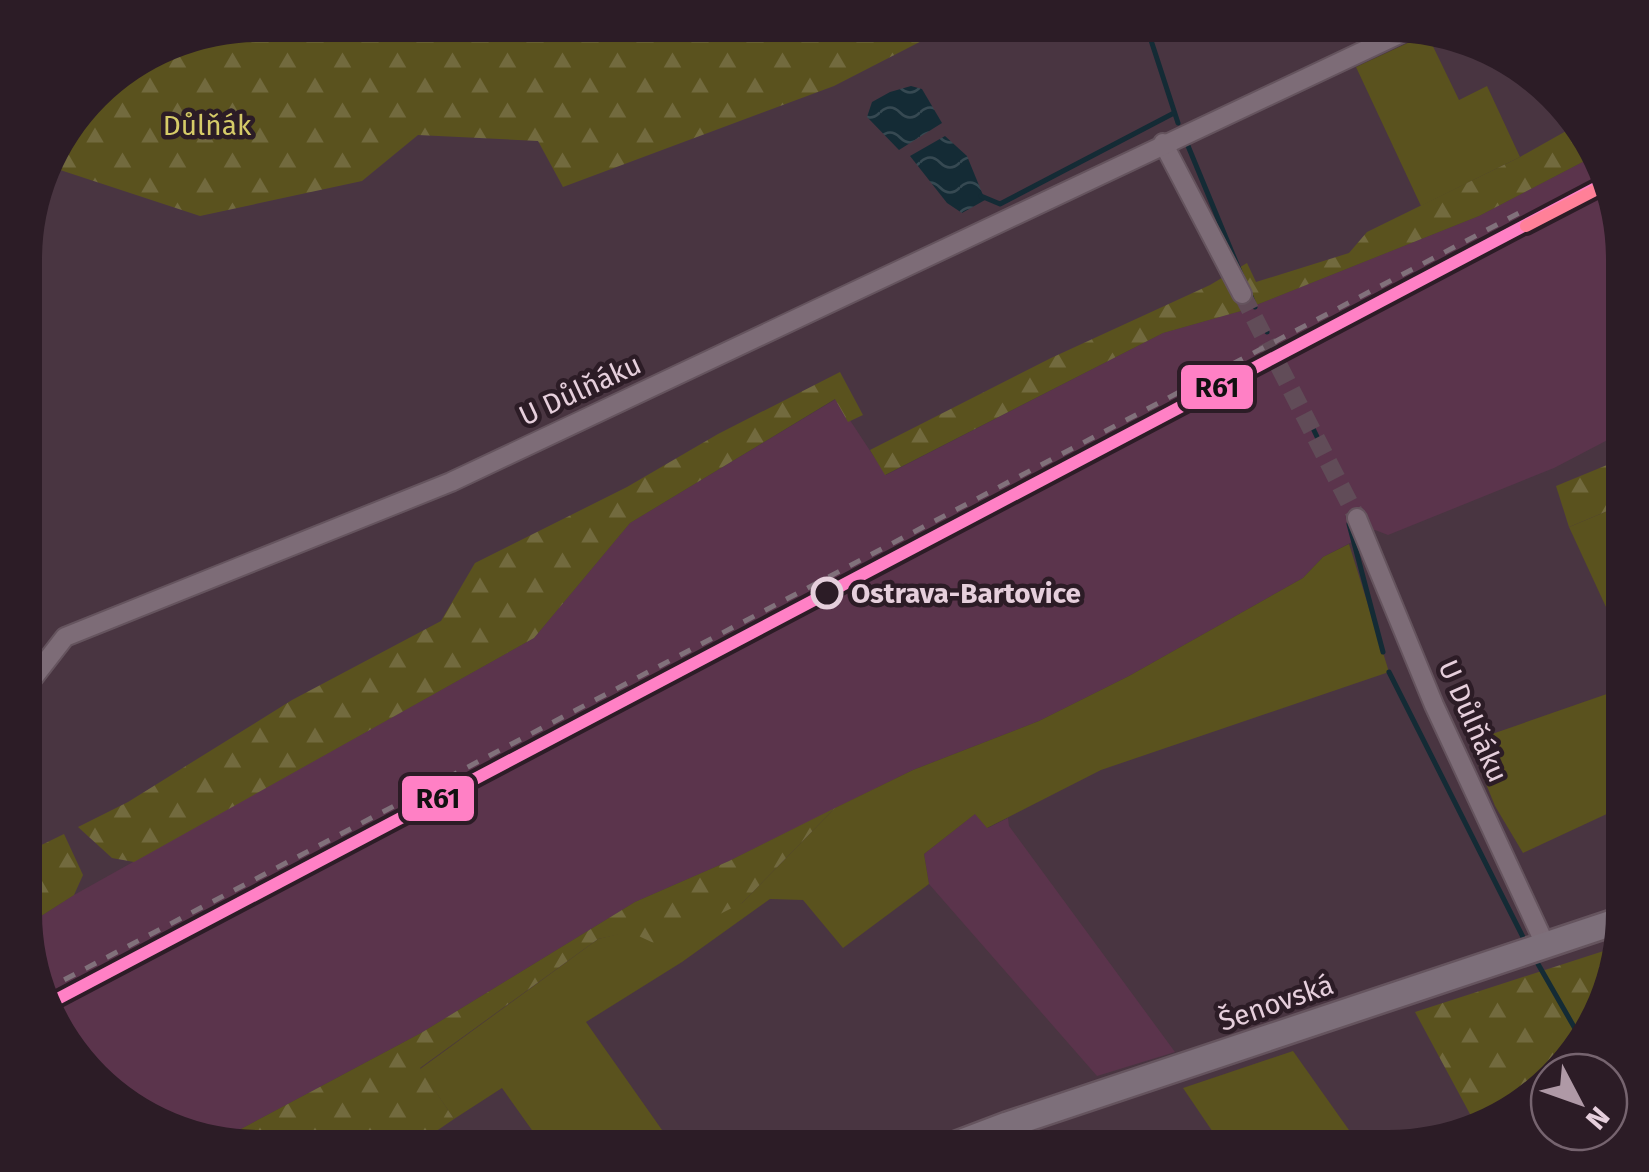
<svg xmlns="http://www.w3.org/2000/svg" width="1649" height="1172" viewBox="0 0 1649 1172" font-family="'Fira Sans',sans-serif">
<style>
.built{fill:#5b344c}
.green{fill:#5a521e}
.forest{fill:url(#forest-firs)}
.water{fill:url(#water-waves)}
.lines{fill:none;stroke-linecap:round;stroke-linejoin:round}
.stream{stroke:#142b35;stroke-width:5}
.street-tunnel{stroke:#614c58;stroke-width:18;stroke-dasharray:18 9;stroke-linecap:butt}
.street-casing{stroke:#65545e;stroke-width:22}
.secondary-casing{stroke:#65545e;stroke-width:30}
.street{stroke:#7d6c77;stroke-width:18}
.secondary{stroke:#7d6f7a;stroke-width:25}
.rail{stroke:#81717b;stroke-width:5;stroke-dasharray:12 12;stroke-linecap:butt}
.rail-1-casing{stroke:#2c1c26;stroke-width:20}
.rail-2-casing{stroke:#2c1c26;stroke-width:20}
.rail-1{stroke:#ff80c5;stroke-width:12}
.rail-2{stroke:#ff8098;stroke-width:12}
.stop-dot{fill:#2c1c26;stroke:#e6cfdc;stroke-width:5}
.labels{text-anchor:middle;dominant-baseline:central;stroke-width:9;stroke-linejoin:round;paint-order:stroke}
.park-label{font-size:28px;fill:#d6cb68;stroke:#2c1c26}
.street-label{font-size:28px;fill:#e6cfdc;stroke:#2c1c26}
.stop-label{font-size:28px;font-weight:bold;fill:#e6cfdc;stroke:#2c1c26;text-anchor:start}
.line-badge{stroke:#2c1c26;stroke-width:4}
.pale-badge-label{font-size:28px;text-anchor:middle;font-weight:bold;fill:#111}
</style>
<defs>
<pattern id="forest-firs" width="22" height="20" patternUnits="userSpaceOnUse" patternTransform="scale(2.5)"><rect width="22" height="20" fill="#5a521e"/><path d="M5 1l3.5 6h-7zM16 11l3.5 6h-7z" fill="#726a3e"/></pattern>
<pattern id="water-waves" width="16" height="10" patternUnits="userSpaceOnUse" patternTransform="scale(2.5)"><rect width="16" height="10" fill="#142b35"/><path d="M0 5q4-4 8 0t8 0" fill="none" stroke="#364952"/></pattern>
</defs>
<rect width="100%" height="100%" fill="#493541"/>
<!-- built -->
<g class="built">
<path d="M1598,154L1624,245V438L1621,433L1554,468L1388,535L1375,530L1323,557L1303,578L1129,676L1039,721L913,770L729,861L635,902L421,1033L224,1138L116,1098L56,1029L27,942V925L74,895L534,638L630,523L836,399L886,475L1163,333L1241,311L1479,216Z"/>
<path d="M976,813L988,828L1008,818L1009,826L1175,1052L1097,1076L929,884L924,854Z"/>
</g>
<!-- green -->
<g class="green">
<path d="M1427,34L1459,100L1487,86L1520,157L1421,206L1356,67Z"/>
<path d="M1624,504V646L1569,527Z"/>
<path d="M1349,544L1389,672L1101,770L987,828L975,814L924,854L929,884L843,948L803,900L770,899L682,962L586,1022L674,1147H544L502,1088L454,1119L420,1069L598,939L742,903L835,808L913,770L1039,721L1129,676L1303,578L1323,557Z"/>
<path d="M1624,688V806L1523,853L1495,806L1469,742Z"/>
<path d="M1293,1051L1361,1147H1223L1183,1088Z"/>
</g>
<!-- forest -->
<g class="forest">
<path d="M943,30L834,86L563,187L538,141L418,135L362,181L200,216L48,166L56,143L105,83L184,38Z"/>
<path d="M1575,126L1598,154L1479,216L1241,311L1163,333L885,475L870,450L1051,358L1210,285L1247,263L1256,282L1349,253L1367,232L1520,157Z"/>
<path d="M840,372L863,415L848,422L835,399L630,523L534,638L134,862L112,858L78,827L128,802L292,700L441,621L475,563L627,487L718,434Z"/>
<path d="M1624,458V504L1569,527L1556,486Z"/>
<path d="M835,808L742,903L658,945L630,932L598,939L420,1068L454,1119L413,1147H245L224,1138L421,1033L635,902L729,861Z"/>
<path d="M64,834L83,875L74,895L27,925V852Z"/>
<path d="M1616,947L1575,1056L1555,1072H1549V1077L1492,1123L1477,1127L1415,1012Z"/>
</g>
<!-- water -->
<g class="water">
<path d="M911,86L922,89L942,123L899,150L867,117L872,102L890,92Z"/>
<path d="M945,136L967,156L985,200L962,213L947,203L910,156Z"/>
</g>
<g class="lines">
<!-- stream -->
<g class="stream">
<path d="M1147,28L1178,123"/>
<path d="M1186,141L1243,279"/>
<path d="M981,196L1000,204L1174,113"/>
<path d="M1248,289L1255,307"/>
<path d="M1266,329L1267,332"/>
<path d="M1307,416L1322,447"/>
<path d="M1349,524L1383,652"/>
<path d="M1389,672L1525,941"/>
<path d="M1538,964L1581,1039"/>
</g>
<!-- street-tunnel -->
<path class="street-tunnel" d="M1242,294L1357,518"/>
<!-- street casing -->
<g class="street-casing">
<g id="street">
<path d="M1163,143L1242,294"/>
<path d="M1357,518L1434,705L1545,944"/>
<path d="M27,686L65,637L451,482L1412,28"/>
</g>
</g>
<!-- secondary casing -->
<g class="secondary-casing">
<path id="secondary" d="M949,1147L1007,1125L1624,919"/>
</g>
<!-- street -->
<use href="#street" class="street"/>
<!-- secondary -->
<use href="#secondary" class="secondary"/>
<!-- rail -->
<path class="rail" d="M43,991L1519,213"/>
<!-- rail-1 casing -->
<g class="rail-1-casing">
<path id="rail-1" d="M48,1004L1607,182"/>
</g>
<!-- rail-2 casing -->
<g class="rail-2-casing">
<path id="rail-2" d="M1526,226L1607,184"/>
</g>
<!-- rail-1 -->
<use href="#rail-1" class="rail-1"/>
<!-- rail-2 -->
<use href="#rail-2" class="rail-2"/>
</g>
<!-- markers -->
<circle class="stop-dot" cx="827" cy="593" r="14"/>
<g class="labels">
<!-- park labels -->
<g class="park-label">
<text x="207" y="125">Důlňák</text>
</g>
<!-- street labels -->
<g class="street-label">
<text transform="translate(580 390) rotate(-25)">U Důlňáku</text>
<text transform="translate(1473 721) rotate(66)">U Důlňáku</text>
<text transform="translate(1276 1003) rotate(-19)">Šenovská</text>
</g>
<!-- stop labels -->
<g class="stop-label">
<text x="851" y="593">Ostrava-Bartovice</text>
</g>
</g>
<!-- crop -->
<path d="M0 0H1649V1172H0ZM259 42H1389A217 217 0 0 1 1606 259V913A217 217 0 0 1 1389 1130H259A217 217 0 0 1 42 913V259A217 217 0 0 1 259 42Z" fill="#2c1c26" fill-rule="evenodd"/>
<g class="line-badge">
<rect x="1179" y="363" width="76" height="48" rx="10" fill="#ff80c5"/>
<rect x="400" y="774" width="76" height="49" rx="10" fill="#ff80c5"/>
</g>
<g class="pale-badge-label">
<text x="1217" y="397">R61</text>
<text x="438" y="808">R61</text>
</g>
<!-- north arrow -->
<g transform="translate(1579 1102) rotate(131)"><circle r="48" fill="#2c1c26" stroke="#76646f" stroke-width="2.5"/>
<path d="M0-8L18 38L0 25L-18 38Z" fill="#af99a6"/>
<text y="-15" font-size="28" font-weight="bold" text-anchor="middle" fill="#e6cfdc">N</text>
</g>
</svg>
